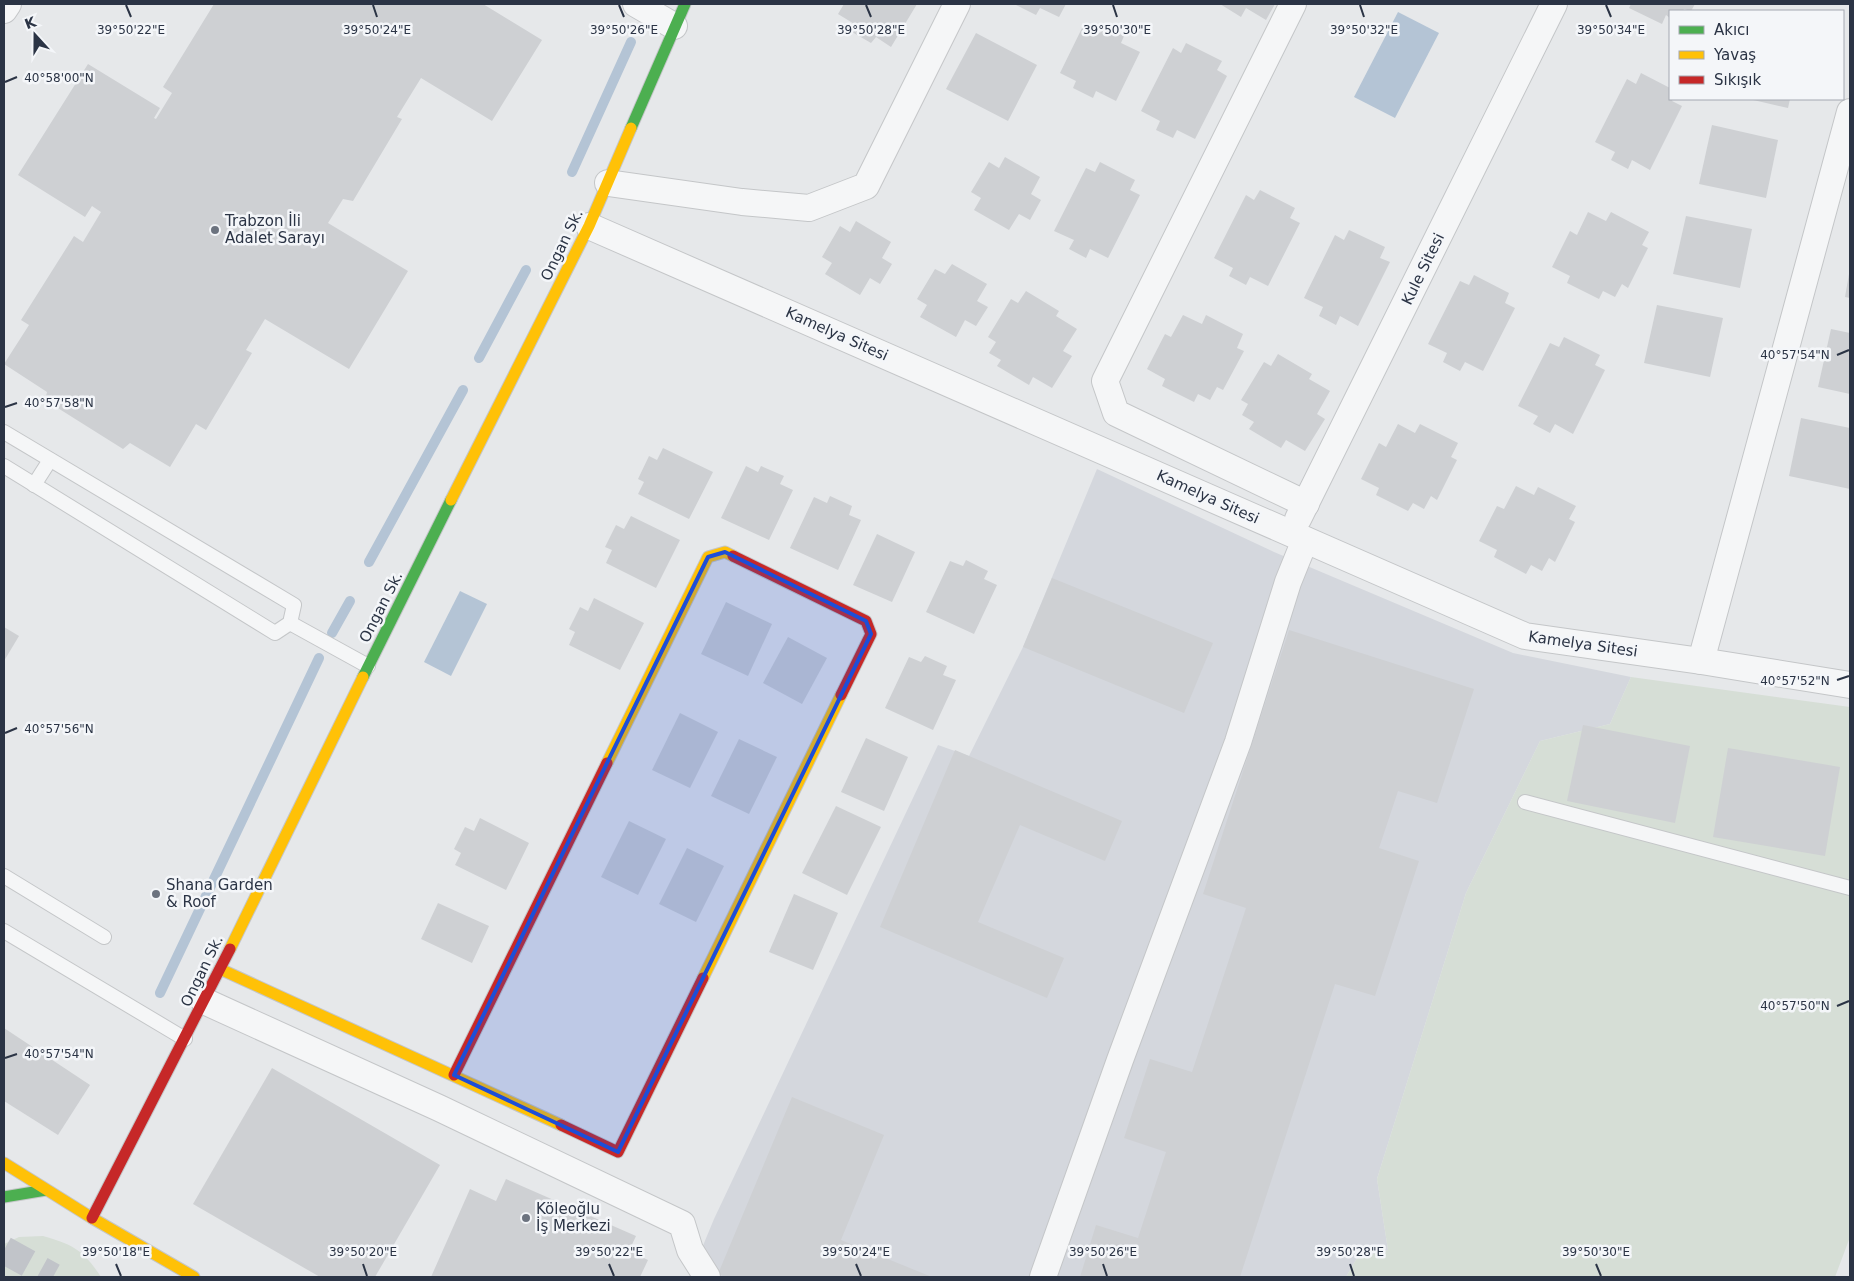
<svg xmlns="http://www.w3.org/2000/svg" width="1854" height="1281" viewBox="0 0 1854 1281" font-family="'DejaVu Sans',sans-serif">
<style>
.built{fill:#d4d7dd}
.green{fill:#d6ded6}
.water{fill:#b4c4d5}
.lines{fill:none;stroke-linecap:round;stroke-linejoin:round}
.stream{stroke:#b4c4d5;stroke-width:10}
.building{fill:#ced0d3}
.highway-tunnel{stroke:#c1c4c9;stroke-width:28;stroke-dasharray:28 14;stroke-linecap:butt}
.lane-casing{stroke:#c4c6c8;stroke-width:16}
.street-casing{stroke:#c4c6c8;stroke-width:28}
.fast-casing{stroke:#c4c6c8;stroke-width:13}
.slow-casing{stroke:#c4c6c8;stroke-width:13}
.jam-casing{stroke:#c4c6c8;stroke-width:13}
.lane{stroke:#f5f6f7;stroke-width:14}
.street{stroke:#f5f6f7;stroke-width:26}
.fast{stroke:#4caf50;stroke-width:11}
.slow{stroke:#ffc107;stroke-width:11}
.jam{stroke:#c62828;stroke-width:11}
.marked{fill:#1d4ed8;fill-opacity:0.2;stroke:#1d4ed8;stroke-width:4;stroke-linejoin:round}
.ticks{fill:none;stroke:#2b3445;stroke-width:2}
.poi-dot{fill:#6c737f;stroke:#f4f6f9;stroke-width:2}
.labels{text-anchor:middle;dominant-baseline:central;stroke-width:5;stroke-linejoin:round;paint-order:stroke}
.poi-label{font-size:15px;fill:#2b3445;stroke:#f4f6f9;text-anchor:start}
.street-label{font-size:15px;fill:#2b3445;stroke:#f4f6f9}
.ticks-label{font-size:12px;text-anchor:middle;fill:#2b3445;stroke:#f4f6f9;stroke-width:5;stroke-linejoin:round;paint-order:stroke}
</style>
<rect width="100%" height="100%" fill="#e6e8ea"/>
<!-- built -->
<path class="built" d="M1097,469L1274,552L1513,653L1631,677L1610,724L1540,741L1466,893L1377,1179L1388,1250L1357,1258L1346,1277H690L714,1219L938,745L969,756L1023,647Z"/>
<!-- green -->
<g class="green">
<path d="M1631,677L1850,707V1237L1835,1277H1346L1357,1258L1388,1250L1377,1179L1466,893L1540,741L1610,724Z"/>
<path d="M43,1236C74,1245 83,1250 101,1277H4V1244L19,1237Z"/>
</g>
<!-- water -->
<g class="water">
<path d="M1398,12L1439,33L1395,118L1354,97Z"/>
<path d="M460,591L487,604L451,676L424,662Z"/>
</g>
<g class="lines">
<!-- stream -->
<g class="stream">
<path d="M572,172L631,42"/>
<path d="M479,358L526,270"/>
<path d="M369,562L463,390"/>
<path d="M332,633L350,601"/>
<path d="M160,993L319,658"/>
</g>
</g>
<!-- building -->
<g class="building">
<path d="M214,4H483L542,40L492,121L421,78L397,117L402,119L353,201L343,199L328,223L408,271L349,369L265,319L246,350L252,353L206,430L196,424L170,467L130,443L123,449L45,400L47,392L4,364L29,325L21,320L74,236L83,242L101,212L92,206L85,217L18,175L88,64L160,108L154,118L156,119L172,93L163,87Z"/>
<path d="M844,4H917L891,47L876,37L871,43L852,32L856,25L838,14Z"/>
<path d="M1014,4H1066L1059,17L1040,8L1036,15Z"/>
<path d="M1220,4H1275L1266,20L1246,8L1241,17Z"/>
<path d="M1631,4H1695L1691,11L1684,9L1683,11H1670V18L1666,15L1662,24L1629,8Z"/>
<path d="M1084,24L1100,33L1104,27L1124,36L1121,43L1140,52L1116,101L1096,91L1093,98L1073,88L1076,81L1060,73Z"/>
<path d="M976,33L1037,65L1008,121L946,89Z"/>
<path d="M1186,43L1222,61L1217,70L1227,76L1195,139L1177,130L1173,138L1156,130L1160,121L1141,111L1173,48L1181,53Z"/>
<path d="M1641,73L1670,88V99H1673L1672,101L1682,106L1650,170L1632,160L1628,169L1611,160L1615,152L1595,142L1627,79L1636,84Z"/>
<path d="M1749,99H1790L1788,108Z"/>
<path d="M1712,125L1778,140L1766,198L1699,184Z"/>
<path d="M1005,157L1040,177L1031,194L1041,200L1030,220L1019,214L1009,230L974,210L981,198L971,192L989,162L999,168Z"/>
<path d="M1100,162L1135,180L1130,190L1140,195L1108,258L1090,249L1086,258L1069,249L1074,240L1054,231L1086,168L1095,172Z"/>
<path d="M1260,190L1295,208L1290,218L1300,223L1268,286L1250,277L1246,285L1229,276L1233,268L1214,258L1246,195L1254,200Z"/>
<path d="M1588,212L1606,221L1611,212L1649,232L1642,245L1648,248L1628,288L1622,284L1615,297L1603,291L1599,299L1567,283L1570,276L1552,267L1570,231L1577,235Z"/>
<path d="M1686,216L1752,229L1740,288L1673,274Z"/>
<path d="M856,221L891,242L882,258L892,264L880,284L870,278L860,295L825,274L832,263L822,257L840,226L850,232Z"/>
<path d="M1349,230L1385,247L1380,258L1390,262L1358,326L1340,316L1336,325L1319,316L1323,307L1304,298L1335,235L1344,240Z"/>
<path d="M952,264L987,284L977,301L988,307L976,326L965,320L956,337L920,317L927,305L917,299L935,269L945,274Z"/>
<path d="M1849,274H1850V298L1845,297Z"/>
<path d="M1474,275L1509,293L1505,303L1515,308L1483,371L1465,362L1460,371L1443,362L1447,353L1428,344L1460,281L1469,285Z"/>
<path d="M1026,291L1059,311L1056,316L1077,329L1063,351L1072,356L1052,388L1033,377L1029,385L997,366L1001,360L989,353L996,342L988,337L1011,299L1018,303Z"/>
<path d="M1657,305L1723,318L1710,377L1644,363Z"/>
<path d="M1183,315L1202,324L1206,315L1243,334L1237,348L1244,351L1223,390L1217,387L1210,400L1198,394L1194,402L1162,386L1165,379L1147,369L1165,334L1171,337Z"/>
<path d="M1831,329L1850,333V394L1818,387Z"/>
<path d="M1564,337L1600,355L1595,365L1605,370L1573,434L1555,424L1550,433L1533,424L1538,416L1518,406L1550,343L1559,347Z"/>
<path d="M1278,354L1312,374L1309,379L1330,391L1317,414L1325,419L1305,451L1286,440L1281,448L1249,429L1254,422L1242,415L1248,404L1241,400L1264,362L1271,366Z"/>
<path d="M1801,418L1850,428V489L1789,476Z"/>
<path d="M1398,424L1415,433L1420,424L1458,443L1451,457L1457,460L1437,500L1431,496L1424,509L1413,503L1408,511L1376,495L1379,488L1361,479L1379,443L1386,447Z"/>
<path d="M663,448L713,472L689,519L638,494L644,482L638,479L649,456L657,460Z"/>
<path d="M746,466L758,472L761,466L784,476L780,484L793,490L769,540L721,518Z"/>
<path d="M1516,486L1534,495L1538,487L1576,506L1569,519L1575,522L1555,562L1549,558L1542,571L1531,565L1526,574L1494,557L1497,550L1479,541L1497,506L1504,509Z"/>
<path d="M830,496L852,506L849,515L861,520L838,570L790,548L814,497L827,503Z"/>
<path d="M631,516L680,540L656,588L606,563L612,550L605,547L616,525L624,529Z"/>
<path d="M877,534L915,552L892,602L853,585Z"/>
<path d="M966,560L988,571L984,579L997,585L974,634L926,612L950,561L963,566Z"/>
<path d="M1052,578L1213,643L1184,713L1023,647Z"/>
<path d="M594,598L644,623L620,670L569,645L575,632L569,629L580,607L588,611Z"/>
<path d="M726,602L772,624L748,676L701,654Z"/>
<path d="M4,627L19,636L4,661Z"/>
<path d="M1289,630L1474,689L1437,803L1398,791L1379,848L1419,861L1375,996L1335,984L1240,1277H1080L1096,1225L1138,1238L1166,1152L1124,1138L1150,1059L1192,1072L1246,908L1203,894Z"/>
<path d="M788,637L827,658L802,704L763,683Z"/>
<path d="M925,656L947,666L943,675L956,680L933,730L885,708L909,657L921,662Z"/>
<path d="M680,713L718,732L690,788L652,770Z"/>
<path d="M1583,725L1690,746L1675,823L1567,801Z"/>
<path d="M866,738L908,757L884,811L841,792Z"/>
<path d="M739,739L777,757L749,814L711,796Z"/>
<path d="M1728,748L1840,767L1825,856L1713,837Z"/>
<path d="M955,750L1122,821L1105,861L1020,825L978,922L1064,958L1047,998L880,927Z"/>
<path d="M836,806L881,827L847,895L802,873Z"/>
<path d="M480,818L529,843L506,890L455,865L461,853L454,849L465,827L474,831Z"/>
<path d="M629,821L666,839L638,895L601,877Z"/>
<path d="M687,848L724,866L696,922L659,904Z"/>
<path d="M794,894L838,913L813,970L769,952Z"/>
<path d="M438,903L489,926L472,963L421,939Z"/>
<path d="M4,1028L90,1085L58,1135L4,1101Z"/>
<path d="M272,1068L440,1165L375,1277H320L193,1204Z"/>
<path d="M792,1097L884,1135L841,1240L932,1277H725L718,1274Z"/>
<path d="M506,1179L636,1236L629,1251L648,1260L640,1277H431L470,1189L496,1201Z"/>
</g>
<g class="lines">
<!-- highway-tunnel -->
<path class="highway-tunnel" d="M4,1250L53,1277"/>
<!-- lane casing -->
<g class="lane-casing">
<g id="lane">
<path d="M4,432L294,605L290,623L275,633L4,466"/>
<path d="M34,485L50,460"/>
<path d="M290,623L368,666"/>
<path d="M1525,802L1850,888"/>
<path d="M4,876L104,937"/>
<path d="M4,931L185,1039"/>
</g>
</g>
<!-- street casing -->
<g class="street-casing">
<g id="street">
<path d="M636,4L674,26"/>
<path d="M1293,4L1105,381L1116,413L1306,504"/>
<path d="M4,10L8,4"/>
<path d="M608,183L742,202L809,208L866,186L957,4"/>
<path d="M589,226L1525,636L1701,661L1850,685"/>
<path d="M1298,519L1554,4"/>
<path d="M1701,661L1850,112"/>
<path d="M204,1001L439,1108L682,1224L690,1250L707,1277"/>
<path d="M1043,1277L1120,1060L1238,742L1288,582L1305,540"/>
</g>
</g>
<!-- fast casing -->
<g class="fast-casing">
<g id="fast">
<path d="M631,128L685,4"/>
<path d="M363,677L451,500"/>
<path d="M4,1197L46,1190"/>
</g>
</g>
<!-- slow casing -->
<g class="slow-casing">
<g id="slow">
<path d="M451,500L589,226L631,128"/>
<path d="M607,763L708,557L725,552L733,556"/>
<path d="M230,949L363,677"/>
<path d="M220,969L561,1125"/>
<path d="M703,978L841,695"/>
<path d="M4,1163L92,1218L194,1277"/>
</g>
</g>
<!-- jam casing -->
<g class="jam-casing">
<g id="jam">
<path d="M733,556L866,621L871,634L841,695"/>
<path d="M454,1075L607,763"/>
<path d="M561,1125L618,1152L703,978"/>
<path d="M92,1218L230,949"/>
</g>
</g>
<!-- lane -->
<use href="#lane" class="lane"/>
<!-- street -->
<use href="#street" class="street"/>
<!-- fast -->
<use href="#fast" class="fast"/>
<!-- slow -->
<use href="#slow" class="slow"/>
<!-- jam -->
<use href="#jam" class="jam"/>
</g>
<!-- marked area -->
<path class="marked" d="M725,552L866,621L871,634L618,1152L454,1075L708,557Z"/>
<!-- ticks -->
<path class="ticks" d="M126,5L131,17M373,5L377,17M619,5L624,17M866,5L871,17M1113,5L1117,17M1360,5L1364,17M1606,5L1611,17M5,82L17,77M1837,355L1849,350M5,407L17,403M1837,680L1849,676M5,733L17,728M1837,1006L1849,1001M5,1058L17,1054M116,1264L121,1276M363,1264L367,1276M609,1264L614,1276M856,1264L861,1276M1103,1264L1107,1276M1350,1264L1354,1276M1596,1264L1601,1276"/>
<!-- markers -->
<g class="poi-dot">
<circle cx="215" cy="230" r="5"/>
<circle cx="156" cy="894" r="5"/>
<circle cx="526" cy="1218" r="5"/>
</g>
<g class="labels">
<!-- poi labels -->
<g class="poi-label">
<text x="225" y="221">Trabzon İli<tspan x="225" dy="17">Adalet Sarayı</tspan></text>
<text x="166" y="885">Shana Garden<tspan x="166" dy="17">&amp; Roof</tspan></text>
<text x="536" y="1209">Köleoğlu<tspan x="536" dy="17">İş Merkezi</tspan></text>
</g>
<!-- street labels -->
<g class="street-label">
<text transform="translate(562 245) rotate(-64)">Ongan Sk.</text>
<text transform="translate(1423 269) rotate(-64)">Kule Sitesi</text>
<text transform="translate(837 334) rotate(24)">Kamelya Sitesi</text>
<text transform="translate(1208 497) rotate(24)">Kamelya Sitesi</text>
<text transform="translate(381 607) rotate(-63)">Ongan Sk.</text>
<text transform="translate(1583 644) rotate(8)">Kamelya Sitesi</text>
<text transform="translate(202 971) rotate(-64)">Ongan Sk.</text>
</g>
</g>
<g class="ticks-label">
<text x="1611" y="34">39°50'34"E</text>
<text x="131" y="34">39°50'22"E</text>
<text x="377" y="34">39°50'24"E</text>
<text x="624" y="34">39°50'26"E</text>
<text x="871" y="34">39°50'28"E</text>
<text x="1117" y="34">39°50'30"E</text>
<text x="1364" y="34">39°50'32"E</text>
<text x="59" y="82">40°58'00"N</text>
<text x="1795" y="359">40°57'54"N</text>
<text x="59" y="407">40°57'58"N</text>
<text x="1795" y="685">40°57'52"N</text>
<text x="59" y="733">40°57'56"N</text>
<text x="1795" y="1010">40°57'50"N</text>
<text x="59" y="1058">40°57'54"N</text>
<text x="116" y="1256">39°50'18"E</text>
<text x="363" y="1256">39°50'20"E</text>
<text x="609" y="1256">39°50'22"E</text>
<text x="856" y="1256">39°50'24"E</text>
<text x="1103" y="1256">39°50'26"E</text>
<text x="1350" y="1256">39°50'28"E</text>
<text x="1596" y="1256">39°50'30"E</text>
</g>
<!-- border -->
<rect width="1854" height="1281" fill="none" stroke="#2b3445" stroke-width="10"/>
<!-- legend -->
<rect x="1669" y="10" width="175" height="90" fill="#f4f6f9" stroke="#a4a8b1"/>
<rect x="1679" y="26" width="25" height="8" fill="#4caf50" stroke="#a4a8b1"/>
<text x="1714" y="35" font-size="15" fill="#2b3445">Akıcı</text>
<rect x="1679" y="51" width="25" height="8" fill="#ffc107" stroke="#a4a8b1"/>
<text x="1714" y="60" font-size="15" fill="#2b3445">Yavaş</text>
<rect x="1679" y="76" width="25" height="8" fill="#c62828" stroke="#a4a8b1"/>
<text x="1714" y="85" font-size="15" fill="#2b3445">Sıkışık</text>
<!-- north arrow -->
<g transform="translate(35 35) rotate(339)" stroke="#f4f6f9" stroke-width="4" paint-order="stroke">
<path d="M0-4L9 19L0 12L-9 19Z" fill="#2b3445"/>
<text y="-8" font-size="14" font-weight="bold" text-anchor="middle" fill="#2b3445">K</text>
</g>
</svg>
